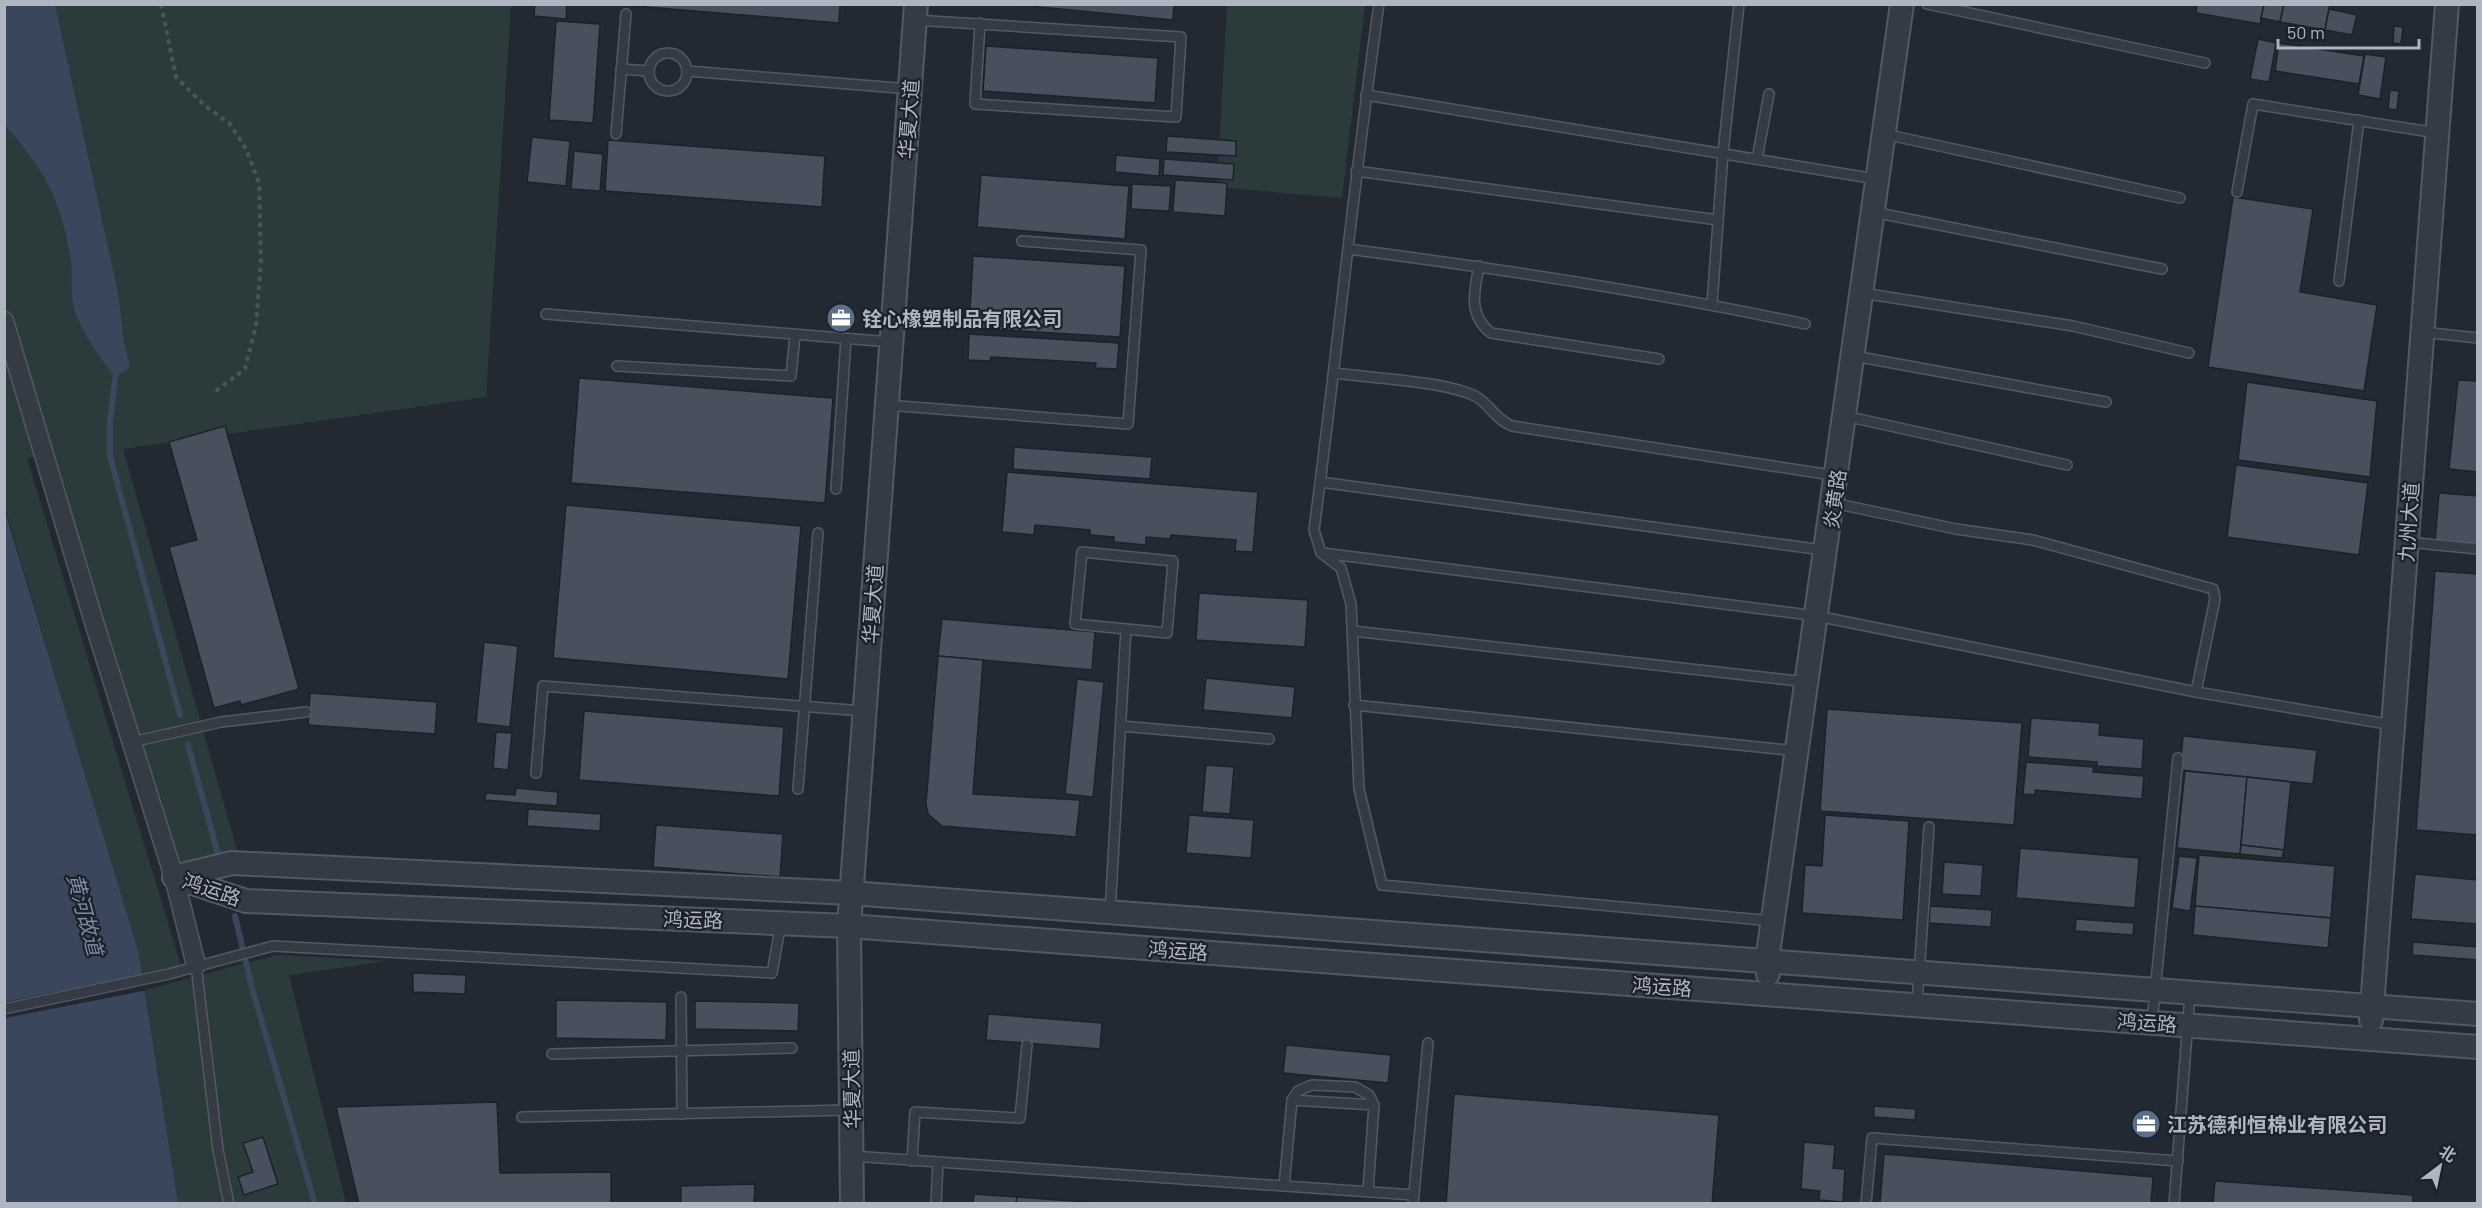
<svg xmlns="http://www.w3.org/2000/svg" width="2482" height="1208" viewBox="0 0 2482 1208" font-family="Barlow,'Noto Sans SC',sans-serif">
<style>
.green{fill:#2b3b3b}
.water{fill:#39465b}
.pier{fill:#222933}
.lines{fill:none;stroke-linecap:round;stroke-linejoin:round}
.stream{stroke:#39465b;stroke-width:6}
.building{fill:#48505d;stroke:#1c222b;stroke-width:1.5}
.service-casing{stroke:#525962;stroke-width:12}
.minor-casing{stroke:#525962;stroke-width:21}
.tertiary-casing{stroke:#525962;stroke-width:26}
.path{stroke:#485659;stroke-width:4;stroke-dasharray:4.5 4.5;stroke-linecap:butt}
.service{stroke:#353b44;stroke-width:9}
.minor{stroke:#353b44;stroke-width:18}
.tertiary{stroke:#353b44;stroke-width:22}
.labels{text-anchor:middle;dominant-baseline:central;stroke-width:4.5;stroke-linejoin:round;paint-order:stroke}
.street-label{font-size:20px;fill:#afb6c1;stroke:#1b2029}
.poi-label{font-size:20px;font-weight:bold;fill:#afb6c1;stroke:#1b2029;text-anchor:start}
.water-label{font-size:21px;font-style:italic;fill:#7b8ca6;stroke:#1b2029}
</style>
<rect width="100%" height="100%" fill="#222933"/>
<!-- green -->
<g class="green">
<path d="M4,5H511L486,397L123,449L237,850L179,867L51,455L27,458L181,966L143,974L5,507Z"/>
<path d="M1227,5H1365L1342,198L1217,187Z"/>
<path d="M277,955L388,961L289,975L346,1203H178L145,990Z"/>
</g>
<!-- water -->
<g class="water">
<path d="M4,5H55L118,293L124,343L130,367L115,378C100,357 84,336 75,312C70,297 73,277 71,262C61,199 46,172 5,125Z"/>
<path d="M4,508L139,954L178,1203H5Z"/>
</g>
<!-- pier -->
<path class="pier" d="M145,974L148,990L5,1018V1002Z"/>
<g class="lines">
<!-- stream -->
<g class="stream">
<path d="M115,378L110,422V456L180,715"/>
<path d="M188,745L218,854"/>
<path d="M235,916L252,988L315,1204"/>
</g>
</g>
<!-- building -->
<g class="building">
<path d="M535,4H567L566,19L534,16Z"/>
<path d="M610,4H840L839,23Z"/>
<path d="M1008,4H1174L1173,20Z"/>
<path d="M2197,4H2264L2260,24L2196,13Z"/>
<path d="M2264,4H2284L2280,22L2261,18Z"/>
<path d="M2284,4H2330L2325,30L2280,22Z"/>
<path d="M2329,9L2357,15L2352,35L2325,30Z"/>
<path d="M556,21L600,24L593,123L549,120Z"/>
<path d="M2394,26L2403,27L2401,44L2393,43Z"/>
<path d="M2258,39L2276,43L2269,82L2250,79Z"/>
<path d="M2279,43L2364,56L2359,84L2275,71Z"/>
<path d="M986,46L1158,58L1155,103L983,91Z"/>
<path d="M2365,54L2386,57L2380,99L2358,95Z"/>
<path d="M2390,90L2399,91L2397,110L2388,109Z"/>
<path d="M1167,136L1236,141V156L1166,152Z"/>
<path d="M532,137L570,141L566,186L527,182Z"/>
<path d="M608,140L825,156L822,207L605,191Z"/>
<path d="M574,151L603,154L600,191L571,189Z"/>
<path d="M1116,155L1160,159L1159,176L1115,172Z"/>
<path d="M1164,159L1234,164L1233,180L1163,175Z"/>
<path d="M981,175L1129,186L1125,239L977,227Z"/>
<path d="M1175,180L1227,183L1225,216L1173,212Z"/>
<path d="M1132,184L1171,186L1169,211L1131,209Z"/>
<path d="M2233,197L2313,209L2300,292L2377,305L2364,391L2208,367Z"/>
<path d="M973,256L1125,266L1120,337L969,328Z"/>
<path d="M969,334L1119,343L1117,369L1095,368L1096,363L991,357L990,361L968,360Z"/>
<path d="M579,378L833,398L825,503L571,483Z"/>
<path d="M2458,380L2478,381V472L2449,469Z"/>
<path d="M2247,382L2377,401L2370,477L2238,460Z"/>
<path d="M225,426L299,689L241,705L240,701L214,708L169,547L197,540L169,442Z"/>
<path d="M1014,447L1152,457L1150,479L1013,469Z"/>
<path d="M2236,465L2368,483L2359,555L2227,537Z"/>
<path d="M1007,472L1258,492L1253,552L1235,551L1236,540L1171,535L1170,539L1146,537V545L1114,542V537L1090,535V530L1035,525L1034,535L1002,532Z"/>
<path d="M2439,493L2478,496V546L2435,542Z"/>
<path d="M566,505L801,526L788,679L553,658Z"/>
<path d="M2435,571L2478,574V835L2416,830Z"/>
<path d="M1199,593L1308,600L1305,647L1196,640Z"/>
<path d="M942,619L1095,632L1092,670L938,656Z"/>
<path d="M484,642L518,646L510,727L476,723Z"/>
<path d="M938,656L983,660L973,794L1080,800L1076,837L942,826L928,814L926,804Z"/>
<path d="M1206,678L1295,687L1292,718L1203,710Z"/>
<path d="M1077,679L1104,682L1093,797L1065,794Z"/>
<path d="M310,693L437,702L435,734L308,725Z"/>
<path d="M1827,709L2022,723L2014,825L1820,811Z"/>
<path d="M584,711L784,727L779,796L579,780Z"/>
<path d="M2031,718L2100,723L2099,735L2144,739L2142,769L2097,766V762L2028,757Z"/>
<path d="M496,732L512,733L508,770L493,768Z"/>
<path d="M2183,736L2317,750L2313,784L2180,770Z"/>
<path d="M2026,762L2094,767L2093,772L2144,776L2142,799L2035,790V795L2023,794Z"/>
<path d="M1206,765L1234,767L1230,814L1202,812Z"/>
<path d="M2185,771L2247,777L2240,854L2177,848Z"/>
<path d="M2247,777L2291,782L2284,850L2241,845Z"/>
<path d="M516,788L558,792L557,806L485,800L486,793L515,795Z"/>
<path d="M528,809L601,814L600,831L527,826Z"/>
<path d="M1189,815L1254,820L1251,858L1186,853Z"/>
<path d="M1825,815L1909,821L1903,920L1802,913L1805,865L1822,866Z"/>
<path d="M656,825L783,834L780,877L653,867Z"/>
<path d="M2241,845L2284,850L2282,858L2240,854Z"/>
<path d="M2020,848L2139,858L2135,908L2016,898Z"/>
<path d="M2199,855L2335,866L2331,918L2195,906Z"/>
<path d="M2179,856L2197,858L2190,911L2172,908Z"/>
<path d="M1944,862L1983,865L1981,896L1942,894Z"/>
<path d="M2415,874L2478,880L2477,924L2411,919Z"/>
<path d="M1930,906L1992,910L1991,927L1929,923Z"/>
<path d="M2195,906L2331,918L2328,948L2193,935Z"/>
<path d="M2076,919L2134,923L2133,935L2075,931Z"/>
<path d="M2413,942L2478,947V960L2412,955Z"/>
<path d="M413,973L466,975L465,994L413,992Z"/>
<path d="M556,1000L667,1002L666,1040L556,1038Z"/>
<path d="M695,1001L799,1003L798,1031L695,1029Z"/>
<path d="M988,1014L1102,1023L1100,1049L986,1040Z"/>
<path d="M1286,1045L1391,1055L1388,1083L1283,1073Z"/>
<path d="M1454,1094L1719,1115L1712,1204H1446Z"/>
<path d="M497,1102L500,1173L611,1172V1204H359L336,1107Z"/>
<path d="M1874,1106L1916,1109L1915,1120L1874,1117Z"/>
<path d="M263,1137L278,1184L244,1195L238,1177L253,1172L243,1143Z"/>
<path d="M1804,1142L1835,1145L1833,1168L1845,1169L1843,1202L1819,1200L1820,1191L1801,1189Z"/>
<path d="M1884,1154L2153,1177L2151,1204H1880Z"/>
<path d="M2215,1181L2413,1195V1204H2213Z"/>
<path d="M755,1184L754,1204H681V1186Z"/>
<path d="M974,1194L1017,1197L1016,1204H973Z"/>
<path d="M1017,1197L1115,1204H1016Z"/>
</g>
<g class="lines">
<!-- service casing -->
<g class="service-casing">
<g id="service">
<path d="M1379,4C1354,179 1337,355 1314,530L1321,553L1341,568L1351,604L1359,789L1382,885L1773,921"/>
<path d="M1927,4L2205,63"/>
<path d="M915,20L1181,37L1176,117L975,104L980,23"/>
<circle cx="668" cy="72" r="19"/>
<path d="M621,69L649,71"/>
<path d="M688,71L910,89"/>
<path d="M1366,95L1876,179"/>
<path d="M616,134L626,14"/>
<path d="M1884,134L2180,198"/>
<path d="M1757,159L1769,94"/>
<path d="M1356,171L1718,220"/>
<path d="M2237,192L2253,104L2437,133"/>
<path d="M1873,212L2162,269"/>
<path d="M1348,249C1502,269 1654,292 1805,324"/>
<path d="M1479,266C1474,292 1468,315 1491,333L1659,359"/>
<path d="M2339,281L2359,120"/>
<path d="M1862,293L2073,326L2189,353"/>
<path d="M1712,304L1723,153L1739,4"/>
<path d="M546,314L891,342"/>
<path d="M2422,332L2478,338"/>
<path d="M1854,356L2106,402"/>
<path d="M617,366L791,376L795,335"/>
<path d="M1334,373C1372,378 1440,381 1473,395C1489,402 1494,419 1512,426L1825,474"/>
<path d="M887,405L1128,424L1141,250L1022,241"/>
<path d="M1845,416L2067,465"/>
<path d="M1320,482L1823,550"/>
<path d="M836,489L846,339"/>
<path d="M1833,503L1956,529L2033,540L2213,589L2215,599L2196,692"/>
<path d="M2407,542L2478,549"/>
<path d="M1323,553L1817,616L2196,692L2393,725"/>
<path d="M1353,631L1807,682"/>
<path d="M1354,705L1797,751"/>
<path d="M1121,726L1269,739"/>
<path d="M132,742L221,722L306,712"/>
<path d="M536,773L543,686L863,711"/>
<path d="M798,789L818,533"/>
<path d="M1110,913L1126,629L1167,633L1173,561L1082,552L1075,624L1126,629"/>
<path d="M196,965L218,1150L229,1204"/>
<path d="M681,997L682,1114"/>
<path d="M1917,1004L1929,827"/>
<path d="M4,1009L169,974L273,946L772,973L781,923"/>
<path d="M2152,1022L2178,758"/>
<path d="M552,1054L792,1048"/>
<path d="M1292,1100L1298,1091L1312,1085L1355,1087L1369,1095L1374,1105"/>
<path d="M522,1117L850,1110"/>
<path d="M852,1156L1414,1195"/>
<path d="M912,1161L915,1112L1020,1118L1027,1045"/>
<path d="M1284,1186L1292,1100L1374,1105L1368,1191"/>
<path d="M936,1204L938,1162"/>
<path d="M1413,1204L1428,1043"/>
<path d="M1866,1204L1872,1138L2178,1161"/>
<path d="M2174,1204L2190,994"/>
</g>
</g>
<!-- minor casing -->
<g class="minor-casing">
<path id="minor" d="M4,321L94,622L174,877L196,965"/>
</g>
<!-- tertiary casing -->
<g class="tertiary-casing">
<g id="tertiary">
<path d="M174,877L246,901L849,926L2478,1047"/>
<path d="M174,877L232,863L850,893L2478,1014"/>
<path d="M1768,974L1767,961L1902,4"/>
<path d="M2371,1020L2447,4"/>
<path d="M852,1204L849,926L916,4"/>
</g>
</g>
<!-- path -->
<path class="path" d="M161,4L176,77L204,105L230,124L246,149L259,183L261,259L256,325L245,369L213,393"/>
<!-- service -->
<use href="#service" class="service"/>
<!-- minor -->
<use href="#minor" class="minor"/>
<!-- tertiary -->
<use href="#tertiary" class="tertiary"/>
</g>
<!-- icons -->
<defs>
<g id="office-disc" transform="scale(1.5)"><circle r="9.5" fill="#5c6f8a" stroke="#1b2029"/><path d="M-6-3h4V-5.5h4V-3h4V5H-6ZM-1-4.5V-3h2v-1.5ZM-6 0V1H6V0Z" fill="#fff"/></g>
</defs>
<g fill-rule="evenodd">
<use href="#office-disc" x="841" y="318"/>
<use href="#office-disc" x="2146" y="1124"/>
</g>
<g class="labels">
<!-- street labels -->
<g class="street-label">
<text transform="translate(908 119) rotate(-86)">华夏大道</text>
<text transform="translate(1834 499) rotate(-82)">炎黄路</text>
<text transform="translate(2408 522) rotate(-86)">九州大道</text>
<text transform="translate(872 604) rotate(-86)">华夏大道</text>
<text transform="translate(212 889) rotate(19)">鸿运路</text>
<text transform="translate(693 919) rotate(2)">鸿运路</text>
<text transform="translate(1178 950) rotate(4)">鸿运路</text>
<text transform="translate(1662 986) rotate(4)">鸿运路</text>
<text transform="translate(2147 1022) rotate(4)">鸿运路</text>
<text transform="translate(851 1089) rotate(-91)">华夏大道</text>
</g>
<!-- poi labels -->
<g class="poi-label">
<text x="862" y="318">铨心橡塑制品有限公司</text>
<text x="2167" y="1124">江苏德利恒棉业有限公司</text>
</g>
<!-- water labels -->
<g class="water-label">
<text transform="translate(86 914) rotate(75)">黄河故道</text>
</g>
</g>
<!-- border -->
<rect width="2482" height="1208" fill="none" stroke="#afb6c1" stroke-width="12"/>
<!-- north arrow -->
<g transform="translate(2440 1166) rotate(32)" stroke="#1b2029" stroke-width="4.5" paint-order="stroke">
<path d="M0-4.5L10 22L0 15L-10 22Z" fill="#afb6c1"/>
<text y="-9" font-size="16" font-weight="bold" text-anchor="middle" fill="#afb6c1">北</text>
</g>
<!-- scale -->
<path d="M2278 39v9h141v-9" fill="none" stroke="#afb6c1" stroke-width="3"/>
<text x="2287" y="39" font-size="18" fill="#afb6c1" stroke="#1b2029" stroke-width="4.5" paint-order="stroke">50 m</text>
</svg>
